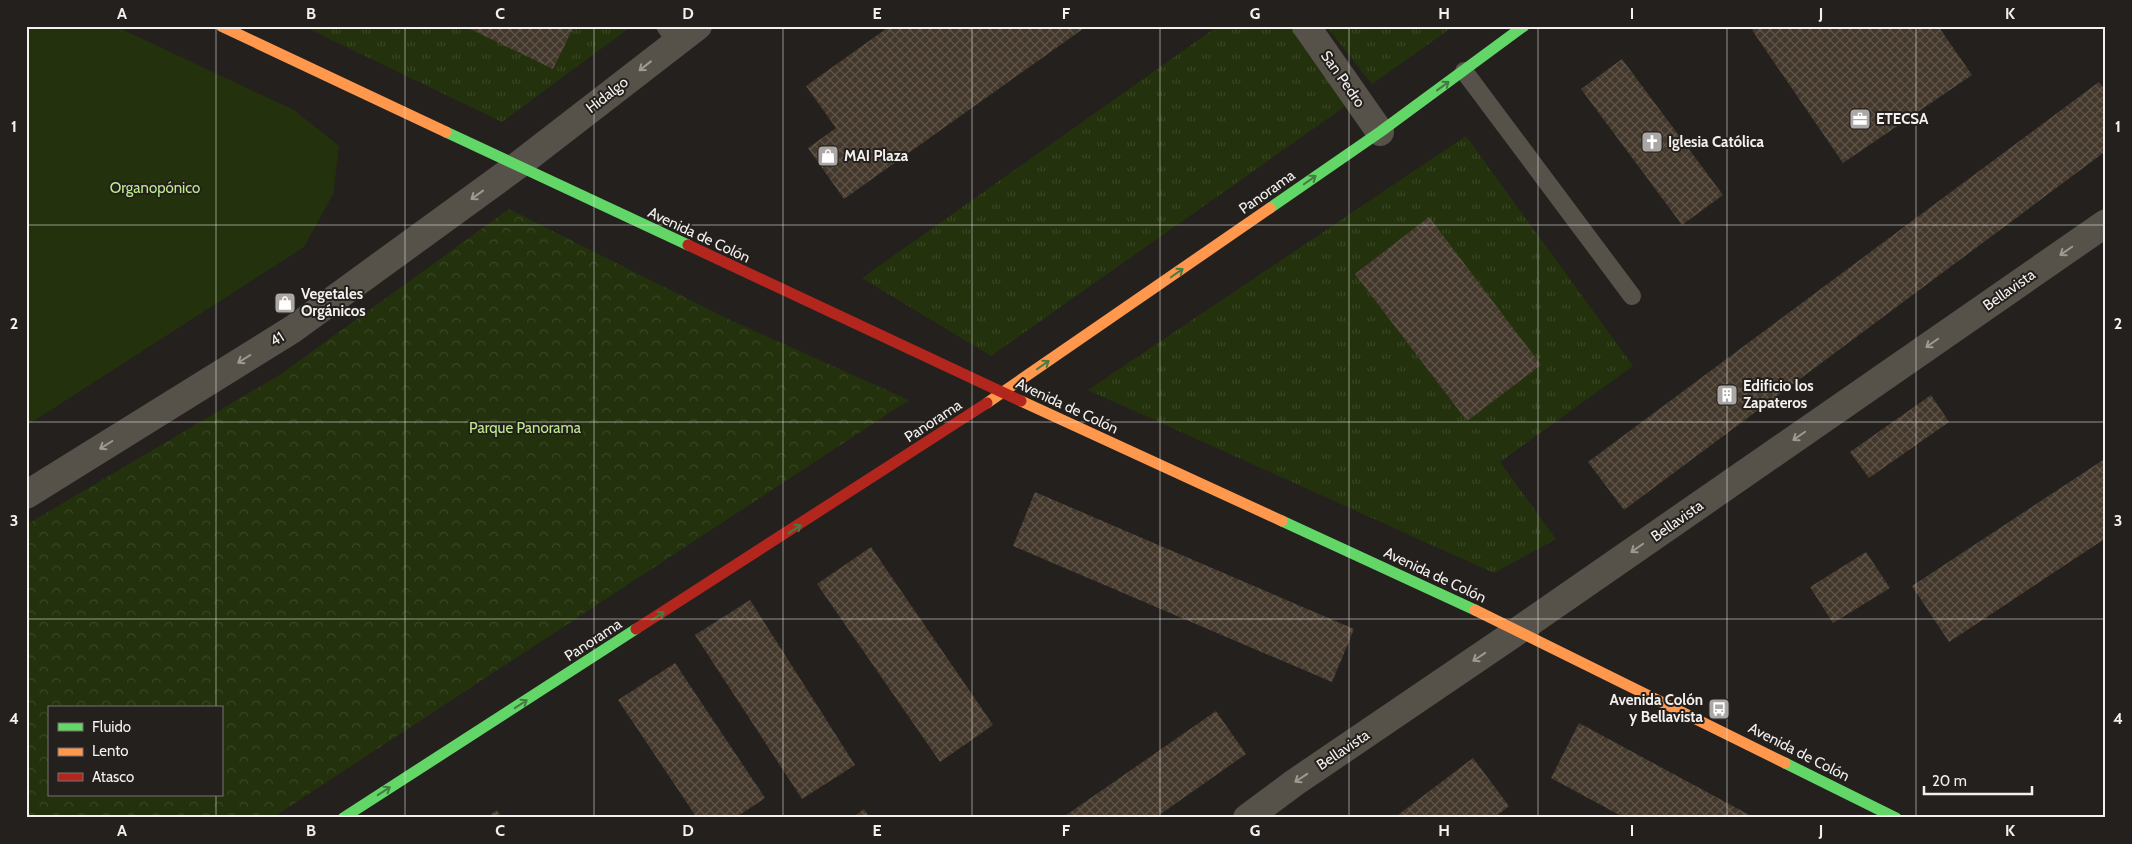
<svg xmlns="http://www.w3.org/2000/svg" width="2132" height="844" viewBox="0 0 2132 844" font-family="Cabin,sans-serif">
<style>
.grass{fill:url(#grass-tufts)}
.park{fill:url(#park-crowns);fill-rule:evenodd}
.garden{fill:#23320c}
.building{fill:url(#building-cross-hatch)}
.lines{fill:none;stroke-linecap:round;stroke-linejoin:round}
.lane{stroke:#565149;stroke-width:18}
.street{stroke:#565149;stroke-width:28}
.fast{stroke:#63d668;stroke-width:11}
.slow{stroke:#ff974d;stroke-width:11}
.jam{stroke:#b3261e;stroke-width:11}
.oneway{stroke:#9d9993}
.oneway2{stroke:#447b42}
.grid{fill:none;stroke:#f3f0ee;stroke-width:1;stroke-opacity:0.55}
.labels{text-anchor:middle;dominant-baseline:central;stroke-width:4;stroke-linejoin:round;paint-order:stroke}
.street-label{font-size:15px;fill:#f3f0ee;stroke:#24201d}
.poi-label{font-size:15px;font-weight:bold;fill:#f3f0ee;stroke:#24201d;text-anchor:start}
.park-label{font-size:15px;fill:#bfeb8f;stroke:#24201d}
.neatline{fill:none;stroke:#f3f0ee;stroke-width:2}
.grid-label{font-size:16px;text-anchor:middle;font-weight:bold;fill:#f3f0ee}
</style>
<defs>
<pattern id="grass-tufts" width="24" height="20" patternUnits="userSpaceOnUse" patternTransform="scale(1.25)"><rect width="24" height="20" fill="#23320c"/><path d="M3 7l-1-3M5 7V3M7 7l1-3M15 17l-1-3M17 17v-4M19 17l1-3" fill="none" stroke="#394624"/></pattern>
<pattern id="park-crowns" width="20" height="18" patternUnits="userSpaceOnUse" patternTransform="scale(1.25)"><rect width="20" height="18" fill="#23320c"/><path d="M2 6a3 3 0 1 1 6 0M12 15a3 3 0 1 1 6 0" fill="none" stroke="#394624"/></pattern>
<pattern id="building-cross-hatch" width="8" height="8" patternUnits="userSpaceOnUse" patternTransform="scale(1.25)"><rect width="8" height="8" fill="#43382b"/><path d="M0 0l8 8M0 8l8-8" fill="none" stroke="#5f554a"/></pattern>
</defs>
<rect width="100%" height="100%" fill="#23201e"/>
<!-- grass -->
<g class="grass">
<path d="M303,26H626L628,29L502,122Z"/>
<path d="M1218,26H1294L1347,105L991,356L862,278Z"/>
<path d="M1326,26H1454L1372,84Z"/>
<path d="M1466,136L1633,366L1500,462L1556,539L1494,573L1088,390Z"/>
</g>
<!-- park -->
<path class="park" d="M509,209L730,320L909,400L272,818H26V525L281,374ZM49,708H221V795H49Z"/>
<!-- garden -->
<path class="garden" d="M26,26H115L294,110L339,146L333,194L304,247L26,426Z"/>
<!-- building -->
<g class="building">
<path d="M464,26H574L553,69Z"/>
<path d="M890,26H1087L844,199L808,148L836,128L806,86Z"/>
<path d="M1757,26H1938L1972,75L1843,163L1752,30Z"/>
<path d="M1622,59L1723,195L1682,225L1581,89Z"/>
<path d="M2099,82L2106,91V151L1624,510L1588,462Z"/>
<path d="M1429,217L1541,365L1467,421L1355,274Z"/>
<path d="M1931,395L1949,422L1869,478L1850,452Z"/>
<path d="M2106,458V538L1949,642L1912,586Z"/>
<path d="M1035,492L1354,629L1332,682L1013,546Z"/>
<path d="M871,547L993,725L940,762L817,584Z"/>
<path d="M1866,552L1890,588L1833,623L1810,587Z"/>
<path d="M750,600L855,765L802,799L695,635Z"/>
<path d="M675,663L765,798L735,818H697L618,700Z"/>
<path d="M1216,711L1246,754L1155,818H1062Z"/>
<path d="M1579,723L1755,818H1625L1551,778Z"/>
<path d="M1473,758L1509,806L1494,818H1394Z"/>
<path d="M864,809L870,818H852Z"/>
<path d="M497,810L502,818H486Z"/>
</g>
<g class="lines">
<!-- lane -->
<g class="lane">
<path d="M665,26L676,42"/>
<path d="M1464,71L1632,296"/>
</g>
<!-- street -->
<g class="street">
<path d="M1306,26L1380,132"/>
<path d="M26,495L293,329L517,166L698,26"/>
<path d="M1247,818L1294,783L1519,630L2106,223"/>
</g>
<!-- fast -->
<g class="fast">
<path d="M446,132L688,245"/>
<path d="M1270,208L1380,132L1524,26"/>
<path d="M1282,521L1475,610"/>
<path d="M1785,763L1896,818"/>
<path d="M343,818L636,629"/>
</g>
<!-- slow -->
<g class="slow">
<path d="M221,26L446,132"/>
<path d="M1021,401L1282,521"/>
<path d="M987,403L1270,208"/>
<path d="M1475,610L1785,763"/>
</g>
<!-- jam -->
<g class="jam">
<path d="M688,245L1021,401"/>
<path d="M636,629L987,403"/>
</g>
</g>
<!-- one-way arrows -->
<defs><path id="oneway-shaft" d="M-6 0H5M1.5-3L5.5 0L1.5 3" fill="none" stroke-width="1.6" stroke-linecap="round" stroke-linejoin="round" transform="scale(1.25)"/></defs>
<g class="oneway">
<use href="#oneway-shaft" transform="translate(645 66) rotate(142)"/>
<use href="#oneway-shaft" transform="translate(477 195) rotate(144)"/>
<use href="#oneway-shaft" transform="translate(2066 251) rotate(145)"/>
<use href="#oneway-shaft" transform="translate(1932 343) rotate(145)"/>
<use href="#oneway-shaft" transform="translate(244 359) rotate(148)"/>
<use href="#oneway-shaft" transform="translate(1799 436) rotate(145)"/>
<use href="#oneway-shaft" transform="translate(106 445) rotate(148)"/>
<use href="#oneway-shaft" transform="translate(1637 548) rotate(145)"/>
<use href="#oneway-shaft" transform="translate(1479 657) rotate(146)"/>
<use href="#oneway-shaft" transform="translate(1301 778) rotate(146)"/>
</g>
<g class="oneway2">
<use href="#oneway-shaft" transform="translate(1443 86) rotate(-36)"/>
<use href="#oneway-shaft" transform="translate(1310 180) rotate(-35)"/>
<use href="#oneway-shaft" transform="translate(1177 273) rotate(-35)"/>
<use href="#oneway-shaft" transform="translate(1043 365) rotate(-35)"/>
<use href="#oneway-shaft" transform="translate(795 529) rotate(-33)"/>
<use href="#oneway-shaft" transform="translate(658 616) rotate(-33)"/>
<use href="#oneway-shaft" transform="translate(521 704) rotate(-33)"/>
<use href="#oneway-shaft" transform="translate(384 791) rotate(-33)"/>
</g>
<!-- grid -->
<path class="grid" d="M216,26V708M405,26V818M594,26V818M783,26V818M972,26V818M1160,26V818M1349,26V818M1538,26V818M1727,26V818M1916,26V818M26,225H2106M26,422H2106M26,619H2106M216,795V818"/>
<!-- icons -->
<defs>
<g id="office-square" transform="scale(1.125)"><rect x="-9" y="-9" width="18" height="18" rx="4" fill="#aaa7a5" stroke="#24201d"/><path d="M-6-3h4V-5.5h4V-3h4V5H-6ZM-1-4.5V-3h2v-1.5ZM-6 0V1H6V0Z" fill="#fff"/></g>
<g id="church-square" transform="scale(1.125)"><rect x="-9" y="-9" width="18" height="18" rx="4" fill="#aaa7a5" stroke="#24201d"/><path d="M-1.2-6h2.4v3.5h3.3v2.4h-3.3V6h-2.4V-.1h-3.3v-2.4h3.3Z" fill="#fff"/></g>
<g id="shop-square" transform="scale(1.125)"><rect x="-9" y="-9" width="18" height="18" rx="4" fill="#aaa7a5" stroke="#24201d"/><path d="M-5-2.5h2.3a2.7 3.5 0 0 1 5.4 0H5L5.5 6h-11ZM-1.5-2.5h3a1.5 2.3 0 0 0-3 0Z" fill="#fff"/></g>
<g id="building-square" transform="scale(1.125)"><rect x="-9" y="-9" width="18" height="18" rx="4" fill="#aaa7a5" stroke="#24201d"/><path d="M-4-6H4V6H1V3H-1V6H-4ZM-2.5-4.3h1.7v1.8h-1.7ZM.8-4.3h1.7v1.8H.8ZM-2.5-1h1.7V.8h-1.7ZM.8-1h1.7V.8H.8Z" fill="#fff"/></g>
<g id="bus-square" transform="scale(1.125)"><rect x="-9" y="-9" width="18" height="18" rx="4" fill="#aaa7a5" stroke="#24201d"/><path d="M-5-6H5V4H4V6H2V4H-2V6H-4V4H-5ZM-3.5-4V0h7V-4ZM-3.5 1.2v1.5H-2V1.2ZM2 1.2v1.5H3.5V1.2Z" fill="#fff"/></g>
</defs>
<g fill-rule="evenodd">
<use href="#office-square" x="1860" y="119"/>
<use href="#church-square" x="1652" y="142"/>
<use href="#shop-square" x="828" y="156"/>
<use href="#shop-square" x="285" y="303"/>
<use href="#building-square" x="1727" y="395"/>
<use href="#bus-square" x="1719" y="709"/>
</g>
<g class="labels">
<!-- street labels -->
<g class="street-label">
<text transform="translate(1343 79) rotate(55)">San Pedro</text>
<text transform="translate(607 95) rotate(-38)">Hidalgo</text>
<text transform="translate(1267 192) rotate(-35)">Panorama</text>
<text transform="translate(699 235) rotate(25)">Avenida de Colón</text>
<text transform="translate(2009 290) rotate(-35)">Bellavista</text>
<text transform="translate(277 339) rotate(-32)">41</text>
<text transform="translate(1067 406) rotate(25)">Avenida de Colón</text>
<text transform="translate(933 421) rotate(-33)">Panorama</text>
<text transform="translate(1677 521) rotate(-35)">Bellavista</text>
<text transform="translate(1435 575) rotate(25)">Avenida de Colón</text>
<text transform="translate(593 640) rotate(-33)">Panorama</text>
<text transform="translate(1343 750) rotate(-34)">Bellavista</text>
<text transform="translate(1799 752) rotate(27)">Avenida de Colón</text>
</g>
<!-- poi labels -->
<g class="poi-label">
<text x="1876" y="119">ETECSA</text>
<text x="1668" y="142">Iglesia Católica</text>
<text x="844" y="156">MAI Plaza</text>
<text x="301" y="294">Vegetales<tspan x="301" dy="17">Orgánicos</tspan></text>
<text x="1743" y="386">Edificio los<tspan x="1743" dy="17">Zapateros</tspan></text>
<text x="1703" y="700" text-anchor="end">Avenida Colón<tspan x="1703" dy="17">y Bellavista</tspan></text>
</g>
<!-- park labels -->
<g class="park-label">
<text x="155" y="188">Organopónico</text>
<text x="525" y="428">Parque Panorama</text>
</g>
</g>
<!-- border -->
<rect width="2132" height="844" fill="none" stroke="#24201d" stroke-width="55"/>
<!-- legend -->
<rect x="48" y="706" width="175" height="90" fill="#24201d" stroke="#777371"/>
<rect x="58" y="723" width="25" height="8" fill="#63d668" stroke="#777371"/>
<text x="92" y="732" font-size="15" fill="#f3f0ee">Fluido</text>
<rect x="58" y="748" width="25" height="8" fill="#ff974d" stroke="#777371"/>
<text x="92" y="756" font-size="15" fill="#f3f0ee">Lento</text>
<rect x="58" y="773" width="25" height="8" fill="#b3261e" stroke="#777371"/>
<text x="92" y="782" font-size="15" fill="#f3f0ee">Atasco</text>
<!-- scale -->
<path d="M1924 786v8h108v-8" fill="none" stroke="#f3f0ee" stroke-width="2.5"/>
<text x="1932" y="786" font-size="15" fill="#f3f0ee" stroke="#24201d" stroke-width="4" paint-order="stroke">20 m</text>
<rect x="28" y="28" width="2076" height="788" class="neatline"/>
<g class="grid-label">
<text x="122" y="19">A</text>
<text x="311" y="19">B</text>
<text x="500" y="19">C</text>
<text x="688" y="19">D</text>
<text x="877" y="19">E</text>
<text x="1066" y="19">F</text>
<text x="1255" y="19">G</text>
<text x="1444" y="19">H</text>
<text x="1632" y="19">I</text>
<text x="1821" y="19">J</text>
<text x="2010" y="19">K</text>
<text x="14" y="132">1</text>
<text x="2118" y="132">1</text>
<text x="14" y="329">2</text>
<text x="2118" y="329">2</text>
<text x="14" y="526">3</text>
<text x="2118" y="526">3</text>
<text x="14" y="724">4</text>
<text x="2118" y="724">4</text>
<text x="122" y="836">A</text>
<text x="311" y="836">B</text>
<text x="500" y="836">C</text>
<text x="688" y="836">D</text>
<text x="877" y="836">E</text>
<text x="1066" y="836">F</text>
<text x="1255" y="836">G</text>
<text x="1444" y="836">H</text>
<text x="1632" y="836">I</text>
<text x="1821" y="836">J</text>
<text x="2010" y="836">K</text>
</g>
</svg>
